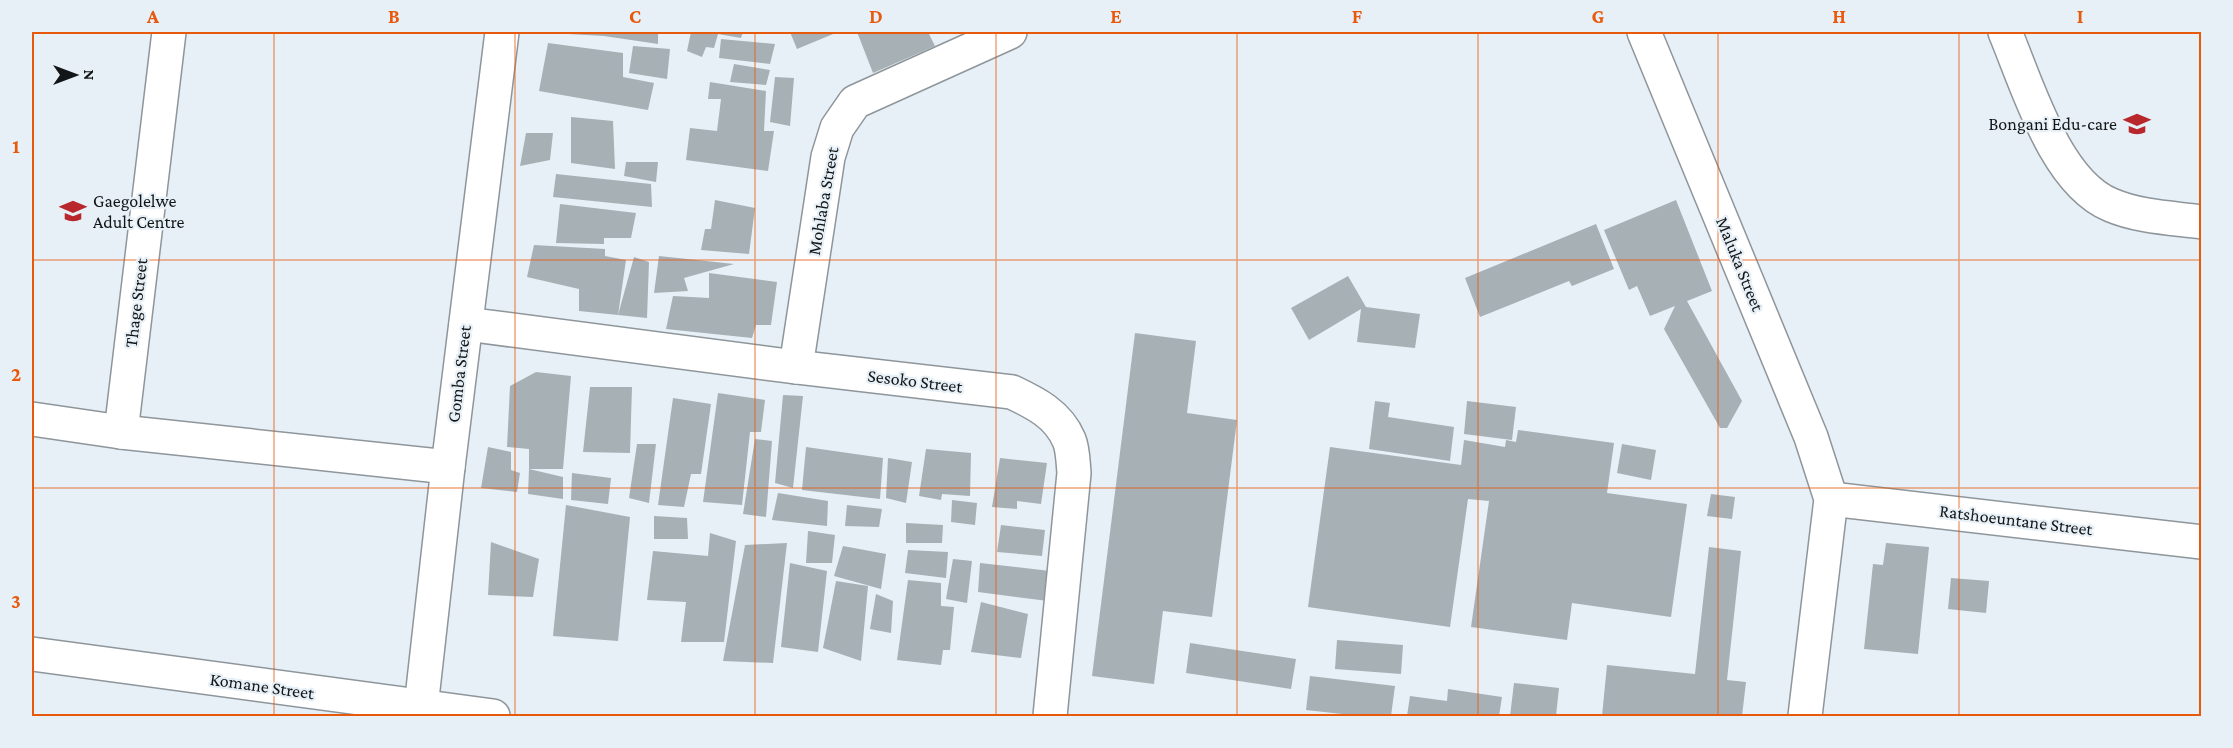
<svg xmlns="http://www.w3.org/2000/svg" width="2233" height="748" viewBox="0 0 2233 748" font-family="'Crimson Pro',serif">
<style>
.building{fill:#a7b0b5}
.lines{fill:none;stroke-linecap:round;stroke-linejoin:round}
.street-casing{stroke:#8e969b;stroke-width:36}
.secondary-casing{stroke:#8e969b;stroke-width:36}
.street{stroke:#fff;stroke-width:33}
.secondary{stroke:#fff;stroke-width:33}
.grid{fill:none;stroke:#e8590c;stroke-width:1.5;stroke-opacity:0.55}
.labels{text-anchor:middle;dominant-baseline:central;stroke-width:4.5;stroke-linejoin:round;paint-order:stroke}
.poi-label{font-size:18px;fill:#131618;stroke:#e7f0f6;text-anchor:end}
.street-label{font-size:18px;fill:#131618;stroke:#e7f0f6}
.neatline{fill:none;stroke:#e8590c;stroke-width:2}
.grid-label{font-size:20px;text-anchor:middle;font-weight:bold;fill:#e8590c}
</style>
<rect width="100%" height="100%" fill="#e7f0f6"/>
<!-- building -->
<g class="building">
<path d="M568,32H658V44L604,36L568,34Z"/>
<path d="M691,32H743L741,38L718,34L714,48L706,47L702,57L687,51Z"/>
<path d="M790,32H838L797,49Z"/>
<path d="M857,32H928L935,46L873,73Z"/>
<path d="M721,39L775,44L770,64L719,58Z"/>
<path d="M548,43L623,53V77L654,83L648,110L539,91Z"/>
<path d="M633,46L670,49L667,79L629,73Z"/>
<path d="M734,64L770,70L766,85L730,82Z"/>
<path d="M775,77L794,78L790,126L770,122Z"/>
<path d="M710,82L766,91L764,131H774L768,171L686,160L690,128L717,131L721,99H708Z"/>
<path d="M571,117L613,121L615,169L571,163Z"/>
<path d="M526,133H553L550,160L520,166Z"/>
<path d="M626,162H658L656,182L624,176Z"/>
<path d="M556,174L651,184L652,207L553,197Z"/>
<path d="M715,200L755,208L749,254L701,250L705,229H711Z"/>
<path d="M1676,200L1712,291L1687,301L1742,401L1727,428H1720L1664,329L1675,306L1650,316L1637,286L1629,290L1604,230Z"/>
<path d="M560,204L636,213L631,238H604V244L556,243Z"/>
<path d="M1596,224L1614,269L1572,286L1569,281L1480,317L1465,278Z"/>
<path d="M534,245L605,249V256L626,260L618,315L579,311V289L527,277Z"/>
<path d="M659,256L734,264L684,278L688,291L654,293Z"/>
<path d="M634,257L649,262L647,318L618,315Z"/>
<path d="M709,273L777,282L771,325H756L752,338L666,329L673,296L709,298Z"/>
<path d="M1348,276L1366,307L1420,314L1415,348L1357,342L1361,309L1309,340L1291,308Z"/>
<path d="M1135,333L1196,341L1187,413L1237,420L1212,617L1163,611L1154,684L1092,676Z"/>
<path d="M536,372L571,376L563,469H529V449L507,447L510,386Z"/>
<path d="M590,387H632L630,453L583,452Z"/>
<path d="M718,393L765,400L761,432H750L742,505L703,502Z"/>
<path d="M783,395L803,396L793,488L775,483Z"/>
<path d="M673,398L711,404L701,474H691L684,507L658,505Z"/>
<path d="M1375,401L1390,403L1388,417L1454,427L1450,461L1369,449Z"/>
<path d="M1467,401L1516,407L1512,440L1464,434Z"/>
<path d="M1518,430L1614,443L1607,493L1687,504L1671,617L1572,603L1567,640L1471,627L1489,501L1468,499L1450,627L1308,607L1330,447L1461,465L1464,440L1505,447L1506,440L1516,442Z"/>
<path d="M755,439L772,441L766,517L743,514Z"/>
<path d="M637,444H656L649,503L629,498Z"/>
<path d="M1622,444L1656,450L1651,480L1617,473Z"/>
<path d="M488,447L511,452V470L520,473L517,492L481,488Z"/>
<path d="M806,447L883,458L880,499L802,490Z"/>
<path d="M926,449L971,453L970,496L942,494L941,500L919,496Z"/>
<path d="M888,458L912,462L906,503L886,498Z"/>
<path d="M1000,458L1047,463L1041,504L1017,501V509L992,507Z"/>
<path d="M529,469L563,477V499L528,494Z"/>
<path d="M572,473L611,478L608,504L571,500Z"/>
<path d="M778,493L828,501L827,526L772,520Z"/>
<path d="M1711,494L1735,497L1732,519L1707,516Z"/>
<path d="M952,500L977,503L975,525L951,522Z"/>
<path d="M566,505L630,517L618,641L553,636Z"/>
<path d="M847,505L882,509L879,527L845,526Z"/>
<path d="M654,516L687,518L688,539H654Z"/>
<path d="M906,523L943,525L942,543H906Z"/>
<path d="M1001,525L1045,530L1042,556L997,552Z"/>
<path d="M808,531L835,535L832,563H806Z"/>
<path d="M710,533L736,541L724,642H681L686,602L647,600L653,551L708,556Z"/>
<path d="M491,542L539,559L533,597L488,595Z"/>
<path d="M787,543L773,663L723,661L745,545Z"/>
<path d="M1886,543L1929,547L1918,654L1864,649L1873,564L1883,565Z"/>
<path d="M843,546L886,554L881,589L834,576Z"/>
<path d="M1709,547L1741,551L1727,680L1746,682L1742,716H1602L1607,665L1695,674Z"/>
<path d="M908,550L948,552L946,578L905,573Z"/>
<path d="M953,559L972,561L967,603L946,599Z"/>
<path d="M790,563L827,571L818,652L781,647Z"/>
<path d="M980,563L1050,571L1048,601L978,592Z"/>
<path d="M1951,578L1989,581L1986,613L1948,609Z"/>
<path d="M908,580L941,583V606L954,607L950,650H943L941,665L897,660Z"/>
<path d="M836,581L868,586L861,661L823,648Z"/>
<path d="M876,594L893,601L891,633L870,629Z"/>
<path d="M981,602L1028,614L1021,658L971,652Z"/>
<path d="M1337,640L1403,645L1401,674L1335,669Z"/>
<path d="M1190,643L1296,659L1291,689L1186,673Z"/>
<path d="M1310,676L1395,686L1391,716H1360L1306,710Z"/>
<path d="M1514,683L1559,688L1556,716H1510Z"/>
<path d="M1448,689L1502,697L1499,716H1407L1410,696L1447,701Z"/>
</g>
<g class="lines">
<!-- street casing -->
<g class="street-casing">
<g id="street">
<path d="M1644,32L1811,437L1831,499L1805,716"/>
<path d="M2005,32C2027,84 2055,182 2111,205C2139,217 2172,218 2202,222"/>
<path d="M466,324L796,367L1012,392C1035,403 1058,414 1069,440C1073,449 1073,462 1074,473L1050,716"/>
<path d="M796,367L828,157L837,128L855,102L1010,32"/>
<path d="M32,419L121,432L448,467"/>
<path d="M121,432L169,32"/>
<path d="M1831,499L2202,542"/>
<path d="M420,716L448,467L502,32"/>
</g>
</g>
<!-- secondary casing -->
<g class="secondary-casing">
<path id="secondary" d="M32,654L493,716"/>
</g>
<!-- street -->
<use href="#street" class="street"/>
<!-- secondary -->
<use href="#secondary" class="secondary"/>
</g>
<!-- grid -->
<path class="grid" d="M274,32V716M515,32V716M755,32V716M996,32V716M1237,32V716M1478,32V716M1718,32V716M1959,32V716M32,260H2202M32,488H2202"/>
<!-- icons -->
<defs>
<g id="school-bare" transform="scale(2.07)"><path d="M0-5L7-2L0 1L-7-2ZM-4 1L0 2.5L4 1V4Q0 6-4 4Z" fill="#b7272c" stroke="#e7f0f6" stroke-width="2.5" paint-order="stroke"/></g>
</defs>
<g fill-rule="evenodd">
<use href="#school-bare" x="2137" y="124"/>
<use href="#school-bare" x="73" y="211"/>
</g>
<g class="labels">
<!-- poi labels -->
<g class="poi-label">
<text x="2117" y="124">Bongani Edu-care</text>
<text x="93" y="201" text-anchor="start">Gaegolelwe<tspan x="93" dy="21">Adult Centre</tspan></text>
</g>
<!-- street labels -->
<g class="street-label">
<text transform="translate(823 201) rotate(-80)">Mohlaba Street</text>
<text transform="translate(1740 264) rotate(68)">Maluka Street</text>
<text transform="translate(136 303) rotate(-83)">Thage Street</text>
<text transform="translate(459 374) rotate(-83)">Gomba Street</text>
<text transform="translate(915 381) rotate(7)">Sesoko Street</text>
<text transform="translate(2016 520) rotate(7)">Ratshoeuntane Street</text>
<text transform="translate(262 686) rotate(8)">Komane Street</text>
</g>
</g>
<!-- border -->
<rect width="2233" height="748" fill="none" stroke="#e7f0f6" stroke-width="66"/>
<!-- north arrow -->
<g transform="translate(75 75) rotate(90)" stroke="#e7f0f6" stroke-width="4.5" paint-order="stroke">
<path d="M0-4.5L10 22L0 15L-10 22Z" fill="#131618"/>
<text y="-9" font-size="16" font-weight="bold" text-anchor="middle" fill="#131618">N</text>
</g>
<rect x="33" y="33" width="2167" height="682" class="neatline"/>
<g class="grid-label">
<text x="153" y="23">A</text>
<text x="394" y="23">B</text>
<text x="635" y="23">C</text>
<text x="876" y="23">D</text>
<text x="1116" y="23">E</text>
<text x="1357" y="23">F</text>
<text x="1598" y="23">G</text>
<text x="1839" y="23">H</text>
<text x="2080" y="23">I</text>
<text x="16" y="153">1</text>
<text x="16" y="381">2</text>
<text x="16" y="608">3</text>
</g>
</svg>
